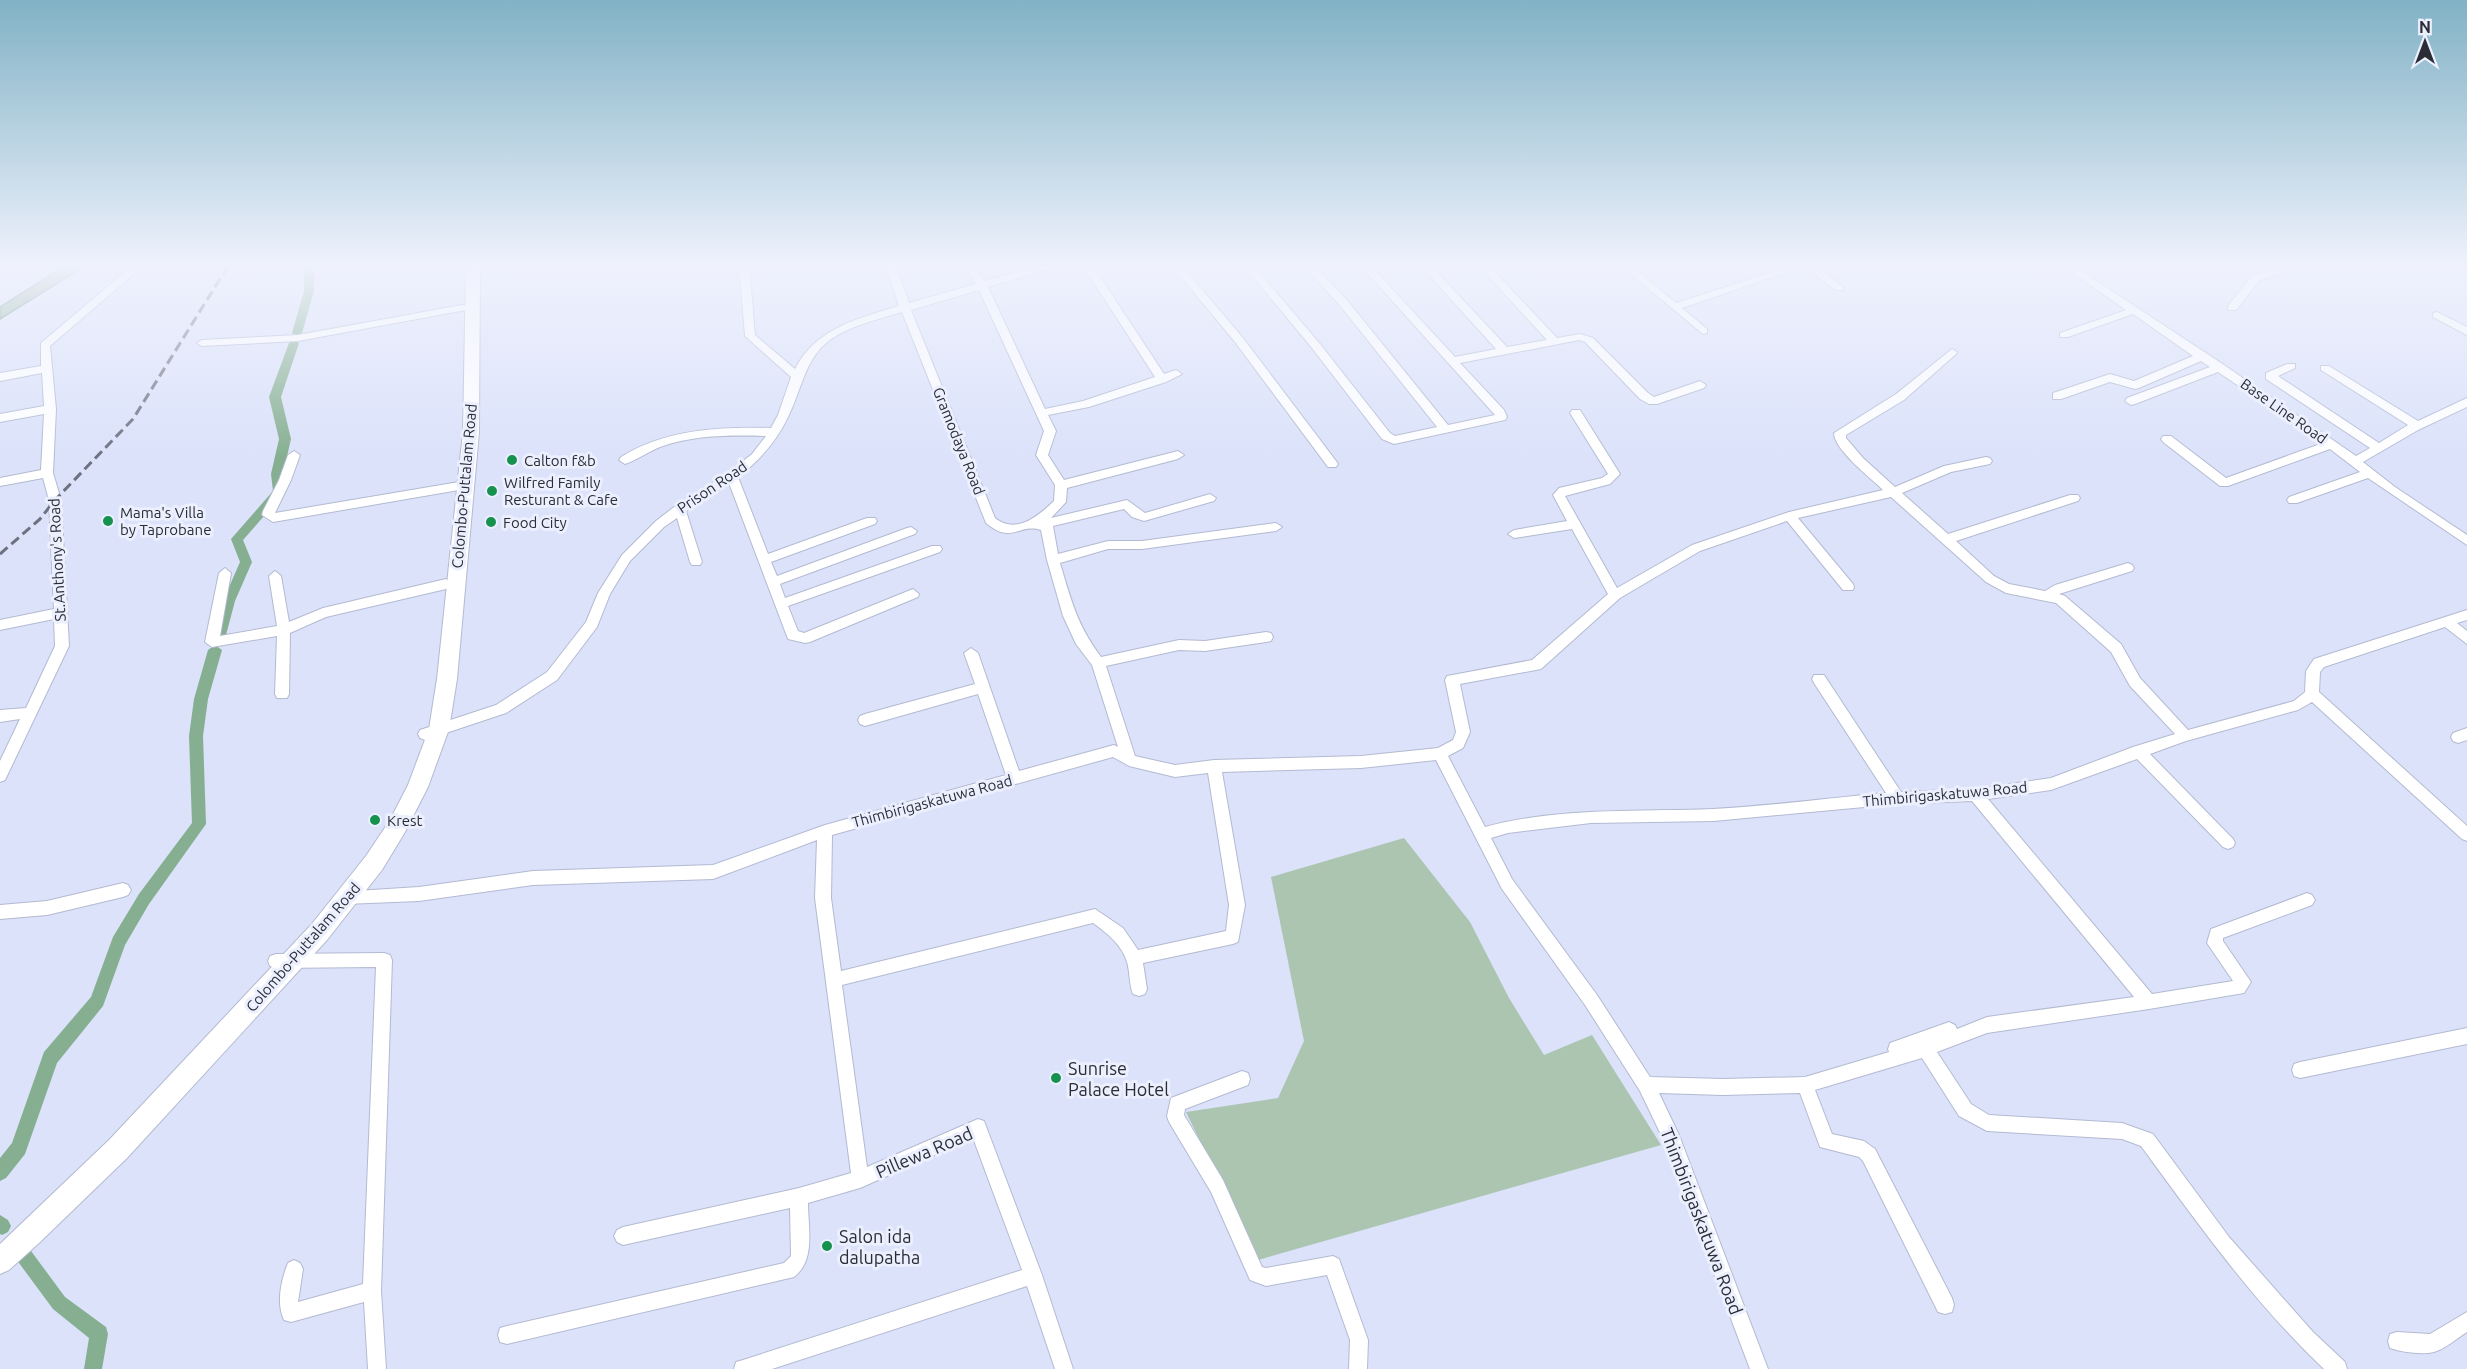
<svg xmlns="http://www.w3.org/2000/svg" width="2467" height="1369" viewBox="0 0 2467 1369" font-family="Ubuntu,sans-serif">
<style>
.green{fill:#abc5b1}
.water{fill:#86af91;stroke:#6a8876;stroke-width:1.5}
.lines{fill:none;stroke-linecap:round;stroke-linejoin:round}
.canal{fill:#86af91;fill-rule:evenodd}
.minor-casing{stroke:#b3bad1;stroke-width:2}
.highway-casing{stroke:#b3bad1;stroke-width:2}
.minor{fill:#fff;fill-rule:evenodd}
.highway{fill:#fff;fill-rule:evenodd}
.rail{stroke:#6d7180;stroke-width:3;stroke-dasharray:10 5;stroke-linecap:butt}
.poi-dot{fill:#17924e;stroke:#ebeffe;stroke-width:2}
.labels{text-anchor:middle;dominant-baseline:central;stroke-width:6;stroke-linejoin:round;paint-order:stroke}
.street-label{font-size:15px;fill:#2a2d36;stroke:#ebeffe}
.poi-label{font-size:15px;fill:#2a2d36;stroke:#ebeffe;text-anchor:start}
.near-poi-label{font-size:18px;fill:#2a2d36;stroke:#ebeffe;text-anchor:start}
.near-street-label{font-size:18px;fill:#2a2d36;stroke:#ebeffe}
</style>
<rect width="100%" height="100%" fill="#dbe2fa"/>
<!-- green -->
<path class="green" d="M1404,838L1470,922L1509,998L1544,1055L1592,1035L1661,1145L1258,1260L1186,1112L1278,1098L1304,1041L1271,877Z"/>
<!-- water -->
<path class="water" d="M65,266H85L0,319V307Z"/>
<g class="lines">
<!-- canal -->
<g class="canal">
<path d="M304,266H314V291L302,333L297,336L292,333L304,291Z"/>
<path d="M294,340L299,343L281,397L291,439L283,474L285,492L243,540L252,562L235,601L226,635L219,640L212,635L223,601L240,562L231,539L273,491L271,474L279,439L269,397L289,343Z"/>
<path d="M215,645L222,650L208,699L203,736L206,824L149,904L125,945L103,1006L57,1063L25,1154L6,1178L0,1181V1158L12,1143L44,1052L91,997L113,937L139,894L192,823L189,736L194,699L208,650Z"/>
<path d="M0,1215L8,1220L11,1226L8,1232L2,1235L0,1234Z"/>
<path d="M25,1248L31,1251L65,1297L106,1327L108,1334L102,1369H84L89,1338L53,1309L19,1263L16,1257L19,1251Z"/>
</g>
<!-- minor casing -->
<g class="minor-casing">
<g id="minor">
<path d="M132,266H143L50,346L56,409L53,473L61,500L69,646L5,780L0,782V761L20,719L0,722V710L26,708L55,646L54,619L0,630V620L54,609L49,500L43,478L0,486V478L41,470L44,414L0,422V414L44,406L42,373L0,381V373L41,366V343Z"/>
<path d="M735,266H745L750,276L755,335L795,369C816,328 859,318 899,306L886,266H896L909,303L976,284L964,266H974L985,281L1039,266H1054L1053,268L988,287L1045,409L1083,401L1155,377L1083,266H1093L1164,374L1176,370L1182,374L1166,382L1089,407L1048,415L1056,431L1048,455L1064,480L1178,451L1184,455L1178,459L1067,488L1066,502L1051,518L1127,500L1145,513L1210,494L1216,498L1214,501L1144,521L1132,517L1124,509L1053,526L1058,554L1108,541H1142L1276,523L1282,527L1276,531L1142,549H1108L1060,563C1071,600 1077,625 1101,657L1179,640L1205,641L1266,632L1271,633L1273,637L1271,641L1266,642L1205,651L1179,650L1106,666L1135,756L1175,765L1214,760L1361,756L1438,748L1453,740L1456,732L1445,680L1447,676L1532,660L1608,594L1572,529L1514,538L1508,534L1514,530L1567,521L1553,495L1559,488L1602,478L1608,474L1570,413L1572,410H1580L1620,474L1610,484L1565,496L1617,588L1692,545L1789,512L1883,490C1871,478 1834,450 1834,433L1896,394L1952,349L1957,352L1956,354L1904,400L1846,435V438L1863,458L1895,487L1944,466L1986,457L1990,458L1992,461L1990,464L1951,472L1902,493L1948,534L2070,495H2078L2080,498L2078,501L1956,541L1994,576L2009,584L2045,591L2055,585L2128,563L2132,565L2134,568L2132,571L2059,594L2065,596L2121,644L2140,678L2188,730L2294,701L2305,692L2306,671L2314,659L2467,610V620L2457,623L2467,631V644L2445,627L2324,667L2320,672L2319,692L2467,826V841L2462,839L2312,702L2298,710L2186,741L2150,754L2233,839L2235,843L2233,847L2228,849L2223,847L2137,759L2051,790L1988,799L2152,994L2233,981L2207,943L2211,929L2307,893L2312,895L2315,900L2312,905L2223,938V941L2251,982L2244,993L2149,1009L1987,1033L1937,1052L1971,1104L1989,1115L2122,1123L2153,1134L2229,1237L2313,1332L2345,1362L2347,1369H2324C2254,1303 2198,1224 2141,1146L2122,1139L1987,1131L1959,1116L1922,1058L1815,1090L1832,1134L1864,1141L1875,1149L1952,1298L1954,1305L1952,1312L1945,1314L1938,1312L1863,1161L1859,1157L1820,1147L1800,1093L1723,1095L1659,1093L1679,1135L1768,1369H1750L1663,1139L1640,1091L1585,1005L1502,889L1436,760L1361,768L1222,772L1245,905L1238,942L1233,944L1143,963L1147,989L1145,994L1139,996L1133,994C1129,984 1130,972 1127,962C1122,945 1107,933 1093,923L842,985L867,1167L978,1119L984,1121L1042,1275L1073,1369H1055L1027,1286L772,1369H734L736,1362L743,1360L1022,1270L973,1138L860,1188L808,1203C808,1228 816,1260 794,1277L507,1344L500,1342L498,1335L500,1328L507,1326L784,1263L791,1256L790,1208L623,1245L617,1242L614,1236L617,1230L623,1227L799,1188L851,1173L815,898L817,840L713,879L533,885L419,901L345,904L340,902L337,897L340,892L419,887L533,871L713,865L825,825L1006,775L978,694L865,726L860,724L858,720L860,716L865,714L975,684L964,653L971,648L978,653L1019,771L1114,745L1118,747L1092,665L1076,644L1063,616L1047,560L1041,530C1018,523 1012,545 986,523L902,312C880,319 856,324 836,336C805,354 803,387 788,417C776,442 760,460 738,477L768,554L867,518H875L877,521L875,524L771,562L777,576L907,528L911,527L917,531L915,534L780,584L785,598L932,546H940L942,549L940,552L788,606L798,631L804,633L913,589L919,594L918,597L810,642L805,643L788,639L729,483L686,511L702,562L700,565H692L690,562L677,518L664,527L630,561L610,594L597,627L557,680L506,713L425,740L420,738L418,734L420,730L496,705L547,672L586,622L598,593L622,555L656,521L674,507L728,473L752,454L766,436C732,435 695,435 663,446C650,450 638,460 625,464L619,460L621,457C666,429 719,427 771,428L778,415L791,377L745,336L740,276ZM979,290L1044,431L1036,455L1055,485L1054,501C1038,516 1017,535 995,518L911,310ZM1891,497L1986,582L2006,593L2056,603L2111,652L2130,686L2175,734L2133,747L2051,778L1976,789L1901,792L1824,675H1814L1812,679L1814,683L1886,793C1828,798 1770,806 1713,809C1637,812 1559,807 1485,827L1448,756L1463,748L1470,732L1460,684L1541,669L1620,598L1700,551L1787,521L1843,590H1853L1854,587L1853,584L1798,518ZM1113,757L1129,766L1175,777L1208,773L1229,905L1226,931L1138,950L1123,928L1095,909L841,971L831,898L832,835ZM1972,801L2134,997L1987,1017L1957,1029L1955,1025L1949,1022L1890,1043L1888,1049L1889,1052L1805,1077L1723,1079L1650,1077L1597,995L1512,879L1491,838L1508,833L1591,823L1714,821L1897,804Z"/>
<path d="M1172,266H1182L1243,338L1336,461L1338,464L1336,467H1328L1235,342Z"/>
<path d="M1244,266H1254L1320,344L1390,433L1395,436L1437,427L1338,303L1304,266H1314L1346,299L1448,425L1495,415L1361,266H1371L1455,357L1496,349L1421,266H1431L1507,347L1547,340L1479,266H1489L1557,338L1580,334L1593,338L1648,393L1654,397L1700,381L1706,385L1704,388L1657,404H1649L1640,399L1585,342L1579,340L1460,363L1504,410L1507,417L1505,420L1394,444L1382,439L1312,348Z"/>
<path d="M1621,266H1632L1676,303L1791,266H1816L1844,288L1843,290H1835L1805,266L1682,308L1707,329V333L1703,334Z"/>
<path d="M2063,266H2074L2224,365L2356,456L2370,448L2266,379V373L2287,364H2295V368L2278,376L2379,443L2408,425L2321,370V366H2329L2418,421L2467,398V407L2418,430L2363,462L2395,487L2467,535V545L2368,478L2297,503H2289L2287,500L2289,497L2360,472L2330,449L2228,486H2220L2163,442L2161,439L2163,436H2171L2226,478L2323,443L2218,372L2135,404L2131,405L2125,401L2127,398L2210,367L2201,361L2139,388L2135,389L2110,382L2061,399H2053V393L2110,374L2134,381L2193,356L2133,314L2068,337H2060V333L2126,310Z"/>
<path d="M2283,266H2296L2259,281L2236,310H2228V306L2251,277Z"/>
<path d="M462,305L466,306V310L298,341L202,346L197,343L202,340L298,335Z"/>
<path d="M2437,312L2467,327V335L2433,317V313Z"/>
<path d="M294,451L300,455L291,480L275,513L459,482L465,486L459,490L273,522L262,515L263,511L279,480L288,455Z"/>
<path d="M225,568L231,573L220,636L277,626L269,576L275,571L281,576L289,622L323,608L446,579L452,584L446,589L326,617L290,633L289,694L287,698H277L275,694L277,636L212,647L205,642L219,573Z"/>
<path d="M2467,728V740L2458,743L2453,741L2451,737L2453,733Z"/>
<path d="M123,883L128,885L131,890L128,895L123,897L47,915L0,919V905L47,901Z"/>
<path d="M384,953L390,955L392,960L381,1291L386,1369H368L364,1302L291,1322L284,1320C276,1303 281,1280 288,1263L294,1260L300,1263L303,1269L298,1302L363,1284L376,967L276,968L270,966L268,961L270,956L276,954Z"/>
<path d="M2467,1028V1044L2300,1078L2294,1076L2292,1070L2294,1064L2300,1062Z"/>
<path d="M1242,1071L1248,1073L1250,1079L1248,1085L1185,1109L1184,1115L1223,1180L1262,1267L1266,1268L1333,1256L1339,1259L1368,1340L1367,1369H1349L1350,1340L1327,1275L1266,1286L1250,1280L1211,1192L1169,1122L1167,1116L1171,1098Z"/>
<path d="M2467,1312V1332C2457,1338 2445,1349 2434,1352C2422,1355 2401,1352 2390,1348L2388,1341L2390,1334L2397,1332L2430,1334Z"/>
</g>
</g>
<!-- highway casing -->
<g class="highway-casing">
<path id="highway" d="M466,266H480L479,432L457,679L449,729L428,787L405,832L382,870L327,940L127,1158L39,1243L9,1270L0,1274V1244L109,1140L311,925L366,856L390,820L408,785L429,729L437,679L463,432Z"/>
</g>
<!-- minor -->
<use href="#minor" class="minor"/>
<!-- highway -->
<use href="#highway" class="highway"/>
<!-- rail -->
<path class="rail" d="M0,554L40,519L55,500L133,419L228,266"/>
</g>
<!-- sky -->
<linearGradient id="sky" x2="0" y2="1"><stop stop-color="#81b2c5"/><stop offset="0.58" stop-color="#eff2fd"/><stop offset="1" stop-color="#eff2fd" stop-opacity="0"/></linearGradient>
<rect width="2467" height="457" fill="url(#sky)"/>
<!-- markers -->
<g class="poi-dot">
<circle cx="512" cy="460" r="6"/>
<circle cx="492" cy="491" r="6"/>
<circle cx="108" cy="521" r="6"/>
<circle cx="491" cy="522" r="6"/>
<circle cx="375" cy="820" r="6"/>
<circle cx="1056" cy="1078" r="6"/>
<circle cx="827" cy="1246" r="6"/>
</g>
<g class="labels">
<!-- street labels -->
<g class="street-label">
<text transform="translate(2284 411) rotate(35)">Base Line Road</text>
<text transform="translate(959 441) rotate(68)">Gramodaya Road</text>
<text transform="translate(464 486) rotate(-85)">Colombo-Puttalam Road</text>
<text transform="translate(712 487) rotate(-34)">Prison Road</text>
<text transform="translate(57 560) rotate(-93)">St.Anthony's Road</text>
<text transform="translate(1945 794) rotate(-5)">Thimbirigaskatuwa Road</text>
<text transform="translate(932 801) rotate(-15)">Thimbirigaskatuwa Road</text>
<text transform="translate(303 947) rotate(-49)">Colombo-Puttalam Road</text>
</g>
<!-- poi labels -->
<g class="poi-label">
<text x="524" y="460">Calton f&amp;b</text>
<text x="504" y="482">Wilfred Family<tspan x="504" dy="17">Resturant &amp; Cafe</tspan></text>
<text x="120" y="512">Mama's Villa<tspan x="120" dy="17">by Taprobane</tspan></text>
<text x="503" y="522">Food City</text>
<text x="387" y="820">Krest</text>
</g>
<!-- near-poi labels -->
<g class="near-poi-label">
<text x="1068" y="1068">Sunrise<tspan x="1068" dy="21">Palace Hotel</tspan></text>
<text x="839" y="1236">Salon ida<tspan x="839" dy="21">dalupatha</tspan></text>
</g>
<!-- near-street labels -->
<g class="near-street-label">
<text transform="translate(924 1152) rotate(-23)">Pillewa Road</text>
<text transform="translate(1702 1221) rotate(69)">Thimbirigaskatuwa Road</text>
</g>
</g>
<!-- north arrow -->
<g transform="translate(2425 42)" stroke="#ebeffe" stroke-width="4.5" paint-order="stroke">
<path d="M0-4.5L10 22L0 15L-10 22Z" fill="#2a2d36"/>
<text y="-9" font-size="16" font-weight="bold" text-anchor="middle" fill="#2a2d36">N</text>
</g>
</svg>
